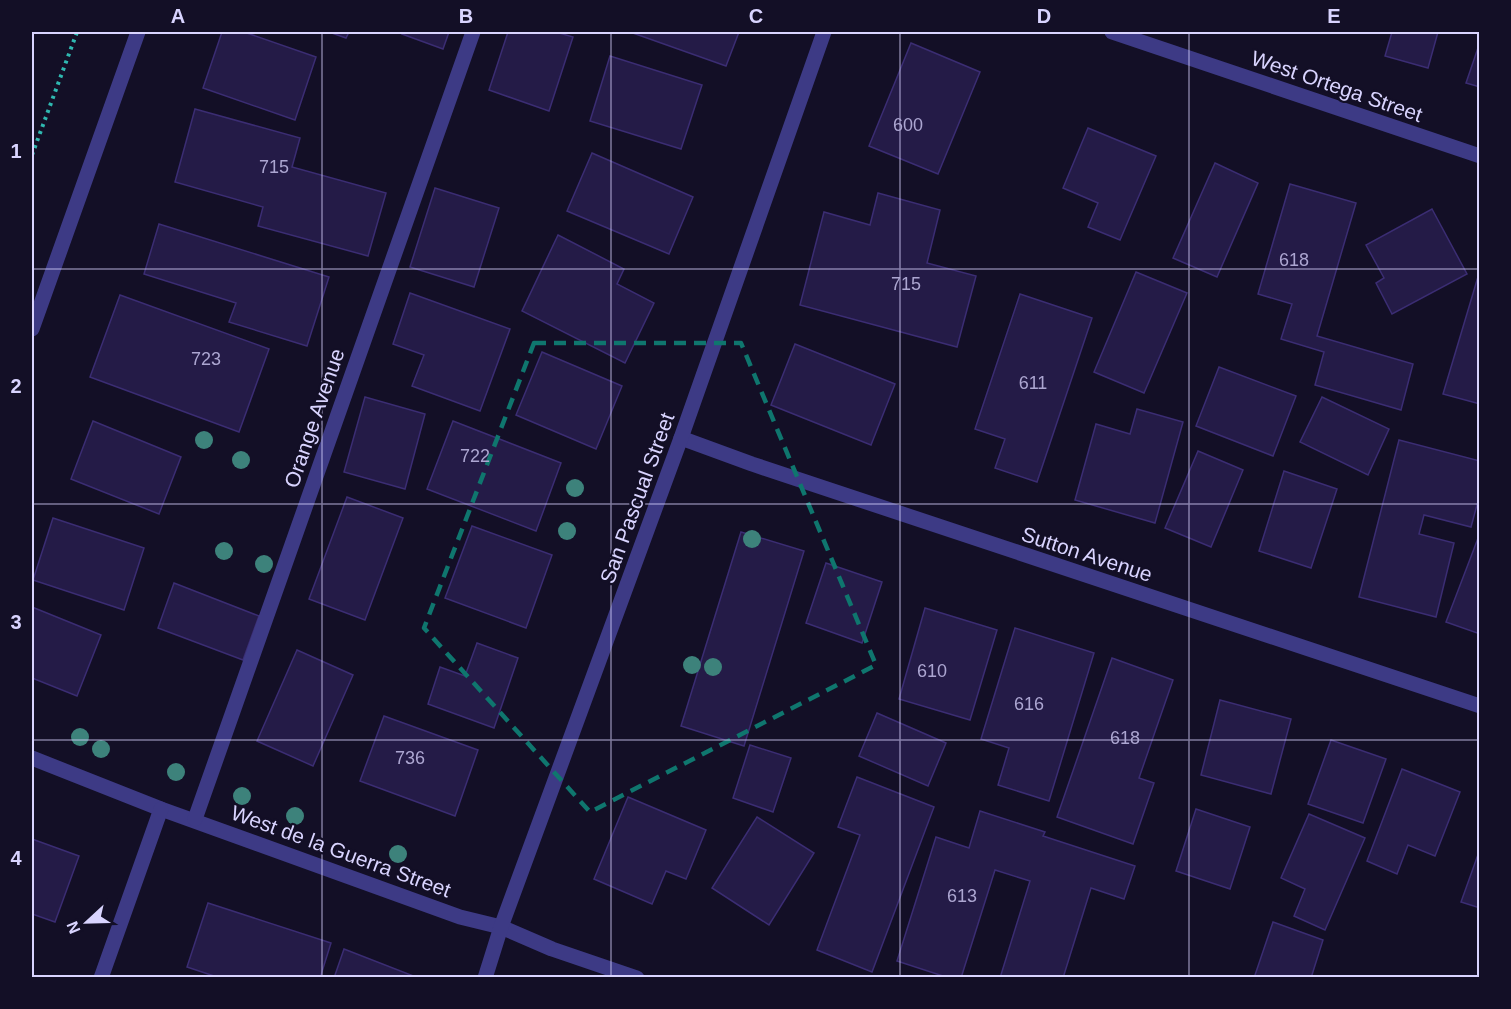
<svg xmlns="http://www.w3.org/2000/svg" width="1511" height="1009" viewBox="0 0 1511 1009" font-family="Helvetica,sans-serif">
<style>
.building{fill:#241b47;stroke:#3b2d73;stroke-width:1.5}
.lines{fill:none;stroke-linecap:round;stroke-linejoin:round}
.path{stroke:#2fb8b0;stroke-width:4;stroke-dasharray:3 4.5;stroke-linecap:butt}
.minor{stroke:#3d3a85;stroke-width:15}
.tree{fill:#3d827b}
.marked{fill:none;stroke:#0f766e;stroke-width:4.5;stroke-dasharray:12 8;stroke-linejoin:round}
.grid{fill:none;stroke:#d9d4ff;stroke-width:1.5;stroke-opacity:0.55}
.labels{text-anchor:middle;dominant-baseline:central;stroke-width:4.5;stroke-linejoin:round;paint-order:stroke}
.number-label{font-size:18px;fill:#aca6d1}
.street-label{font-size:21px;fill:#d9d4ff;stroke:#130f26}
.neatline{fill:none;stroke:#d9d4ff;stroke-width:2}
.grid-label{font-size:20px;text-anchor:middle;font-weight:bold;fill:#d9d4ff}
</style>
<rect width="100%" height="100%" fill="#130f26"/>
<!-- building -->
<g class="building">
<path d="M222,32H244L316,57L295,120L203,88Z"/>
<path d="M329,32H349L346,38Z"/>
<path d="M403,32H449L443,49L402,34Z"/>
<path d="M508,32H556L573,37L549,111L489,90Z"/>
<path d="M630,32H739L726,66Z"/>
<path d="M1392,32H1438L1428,68L1385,56Z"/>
<path d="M1480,42V87L1466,83Z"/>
<path d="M911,43L980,72L938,174L869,146Z"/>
<path d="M610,56L702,85L681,149L590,121Z"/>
<path d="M195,109L300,138L292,167L386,193L368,256L258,226L263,207L175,182Z"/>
<path d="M1088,128L1156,156L1120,240L1088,227L1098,203L1063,188Z"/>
<path d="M592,153L693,197L669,254L567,211Z"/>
<path d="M1215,163L1258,183L1217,277L1173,258Z"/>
<path d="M1290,184L1356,203L1317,336L1413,364L1401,410L1315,385L1324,352L1281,339L1292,304L1258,294Z"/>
<path d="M435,188L499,208L474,287L410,267Z"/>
<path d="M878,193L940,210L927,263L976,276L957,347L800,305L824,212L870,225Z"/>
<path d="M1432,209L1467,274L1392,314L1376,283L1384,278L1366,245Z"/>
<path d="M159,224L329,277L307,346L229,322L236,303L144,274Z"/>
<path d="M558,235L624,269L617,284L654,303L625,363L522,311Z"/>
<path d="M1480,270V404L1443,394Z"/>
<path d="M1136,272L1187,293L1144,393L1094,372Z"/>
<path d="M410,293L510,329L480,411L412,386L424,355L393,344Z"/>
<path d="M1020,294L1092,318L1037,482L995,468L1005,439L975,429Z"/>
<path d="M120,295L269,349L239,432L90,377Z"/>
<path d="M795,344L895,384L871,445L771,405Z"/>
<path d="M542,352L622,386L596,449L516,415Z"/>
<path d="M1219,367L1296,396L1273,456L1196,426Z"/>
<path d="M365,397L425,414L405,489L344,472Z"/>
<path d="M1322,397L1389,429L1368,475L1300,442Z"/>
<path d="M1137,409L1183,422L1155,523L1075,500L1096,424L1130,434Z"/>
<path d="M93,421L181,457L159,514L71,479Z"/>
<path d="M453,421L561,463L536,531L427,489Z"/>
<path d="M1399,440L1480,461V494L1471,527L1424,515L1419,534L1454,543L1436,617L1359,597Z"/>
<path d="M1198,451L1243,470L1211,547L1165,528Z"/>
<path d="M1284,471L1337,489L1311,568L1259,551Z"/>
<path d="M347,497L403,518L365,620L309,599Z"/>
<path d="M53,518L144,548L124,610L33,580Z"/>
<path d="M472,526L552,555L526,628L445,598Z"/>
<path d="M741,532L804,551L744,746L681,726Z"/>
<path d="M1480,533V634L1446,622Z"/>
<path d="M826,563L882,582L862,643L806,623Z"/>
<path d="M174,583L259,616L243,660L158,628Z"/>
<path d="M32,607L101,635L77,696L32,678Z"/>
<path d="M925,608L997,630L970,720L899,699Z"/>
<path d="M1015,628L1094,653L1049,801L998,785L1009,748L981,739Z"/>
<path d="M477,643L518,658L494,728L428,704L440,667L465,676Z"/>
<path d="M297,650L353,675L313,766L257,741Z"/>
<path d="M1112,658L1173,680L1139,778L1154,783L1133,844L1057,817Z"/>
<path d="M1220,700L1291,719L1271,794L1201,775Z"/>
<path d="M877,713L946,743L928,786L859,756Z"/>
<path d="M384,716L478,750L455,816L360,781Z"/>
<path d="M1331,740L1386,759L1363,823L1308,804Z"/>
<path d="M750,745L791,758L773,812L733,798Z"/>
<path d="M1402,769L1460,792L1435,856L1408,845L1397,874L1367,861Z"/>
<path d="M857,777L934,807L872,972L817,950L860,835L838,827Z"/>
<path d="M628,797L706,830L686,879L666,871L652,904L594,879Z"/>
<path d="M1196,809L1250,827L1230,889L1176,871Z"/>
<path d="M980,811L1045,832L1043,836L1135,866L1124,899L1091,888L1063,978H1000L1030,881L995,870L961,978H949L897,961L936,837L969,848Z"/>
<path d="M1309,814L1365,838L1325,930L1294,916L1305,889L1281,878Z"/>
<path d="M757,817L814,853L769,925L712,888Z"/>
<path d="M32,839L79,856L55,922L32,914Z"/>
<path d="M1480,849V908L1461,902Z"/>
<path d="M208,903L331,943L320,978H220L187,967Z"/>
<path d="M1273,922L1323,940L1311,978H1254Z"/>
<path d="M344,949L416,977L415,978H334Z"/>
</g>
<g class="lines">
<!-- path -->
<path class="path" d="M32,155L77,32"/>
<!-- minor -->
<g class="minor">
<path d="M1112,32L1480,156"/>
<path d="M32,329L138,32"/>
<path d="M681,438L752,464L1480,706"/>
<path d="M32,758L161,809L460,917L501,927L552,949L637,978"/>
<path d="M195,819L473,32"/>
<path d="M101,978L161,809"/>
<path d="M485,978L501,927L681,438L824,32"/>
</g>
</g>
<!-- trees -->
<g class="tree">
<circle cx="204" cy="440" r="9"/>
<circle cx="241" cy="460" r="9"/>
<circle cx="575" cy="488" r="9"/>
<circle cx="567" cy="531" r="9"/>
<circle cx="752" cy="539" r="9"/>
<circle cx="224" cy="551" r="9"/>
<circle cx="264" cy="564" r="9"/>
<circle cx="692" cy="665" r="9"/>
<circle cx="713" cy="667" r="9"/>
<circle cx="80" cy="737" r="9"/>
<circle cx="101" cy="749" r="9"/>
<circle cx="176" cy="772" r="9"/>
<circle cx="242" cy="796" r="9"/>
<circle cx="295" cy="816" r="9"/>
<circle cx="398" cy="854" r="9"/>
</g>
<!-- marked area -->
<path class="marked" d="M534,343H741L876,665L590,812L424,628Z"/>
<!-- grid -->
<path class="grid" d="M322,32V978M611,32V978M900,32V978M1189,32V978M32,269H1480M32,504H1480M32,740H1480"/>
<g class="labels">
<!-- number labels -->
<g class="number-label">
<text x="908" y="125">600</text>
<text x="274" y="167">715</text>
<text x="1294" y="260">618</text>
<text x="906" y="284">715</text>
<text x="206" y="359">723</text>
<text x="1033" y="383">611</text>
<text x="475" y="456">722</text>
<text x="932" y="671">610</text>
<text x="1029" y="704">616</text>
<text x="1125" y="738">618</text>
<text x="410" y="758">736</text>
<text x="962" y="896">613</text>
</g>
<!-- street labels -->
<g class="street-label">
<text transform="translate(1337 86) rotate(19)">West Ortega Street</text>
<text transform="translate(314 418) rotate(-71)">Orange Avenue</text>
<text transform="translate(637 498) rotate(-70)">San Pascual Street</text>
<text transform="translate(1087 554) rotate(18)">Sutton Avenue</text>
<text transform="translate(341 851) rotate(20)">West de la Guerra Street</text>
</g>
</g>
<!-- border -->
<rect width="1511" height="1009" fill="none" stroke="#130f26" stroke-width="66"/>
<!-- north arrow -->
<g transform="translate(87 922) rotate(248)" stroke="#130f26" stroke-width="4.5" paint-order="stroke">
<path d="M0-4.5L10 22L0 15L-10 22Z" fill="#d9d4ff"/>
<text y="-9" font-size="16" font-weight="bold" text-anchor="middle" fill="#d9d4ff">N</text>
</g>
<rect x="33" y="33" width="1445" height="943" class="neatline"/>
<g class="grid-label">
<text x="178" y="23">A</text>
<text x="466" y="23">B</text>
<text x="756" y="23">C</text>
<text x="1044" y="23">D</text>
<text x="1334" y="23">E</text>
<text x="16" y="158">1</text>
<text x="16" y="393">2</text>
<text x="16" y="629">3</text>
<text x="16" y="865">4</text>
</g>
</svg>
